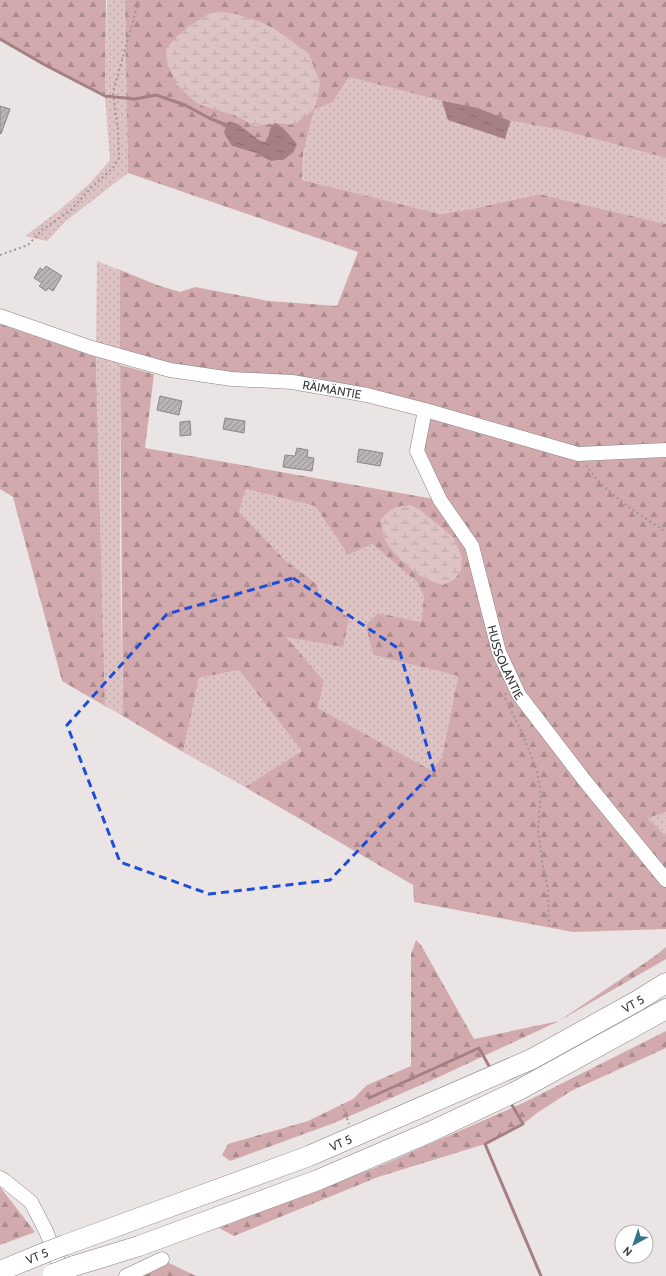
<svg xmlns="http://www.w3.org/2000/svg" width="666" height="1276" viewBox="0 0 666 1276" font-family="Cabin,sans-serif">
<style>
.green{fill:url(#green-dots)}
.forest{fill:url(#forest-firs);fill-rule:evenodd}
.wetland{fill:url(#wetland-marsh)}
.water{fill:url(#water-ripples)}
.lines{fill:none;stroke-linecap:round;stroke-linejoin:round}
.stream{stroke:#a57f83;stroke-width:3}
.building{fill:url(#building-hatch);stroke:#8c8687}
.minor-casing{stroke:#888283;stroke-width:15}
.highway-casing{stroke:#888283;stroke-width:21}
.path{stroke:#9b9697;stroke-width:2;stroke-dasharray:2 3;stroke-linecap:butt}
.minor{stroke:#fff;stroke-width:14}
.highway{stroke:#fff;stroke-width:20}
.highway-bridge-casing{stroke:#888283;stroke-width:21;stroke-linecap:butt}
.highway-bridge{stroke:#fff;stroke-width:20}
.marked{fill:none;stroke:#1d4ed8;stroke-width:3;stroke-dasharray:8 5;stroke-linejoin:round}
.labels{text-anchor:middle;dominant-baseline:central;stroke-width:3;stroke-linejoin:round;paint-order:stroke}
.street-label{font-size:12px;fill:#393637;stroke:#fff}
</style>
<defs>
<pattern id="green-dots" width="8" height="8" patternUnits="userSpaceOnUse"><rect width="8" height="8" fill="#dec3c5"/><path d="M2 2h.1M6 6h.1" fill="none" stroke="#bfa8aa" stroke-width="1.8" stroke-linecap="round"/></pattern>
<pattern id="forest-firs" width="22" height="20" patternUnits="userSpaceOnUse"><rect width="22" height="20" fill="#d2aaae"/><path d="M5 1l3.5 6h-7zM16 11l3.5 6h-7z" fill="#ab8b8e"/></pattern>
<pattern id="wetland-marsh" width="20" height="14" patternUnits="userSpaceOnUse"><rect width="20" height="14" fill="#dec3c5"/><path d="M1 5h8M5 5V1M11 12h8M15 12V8" fill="none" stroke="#bfa8aa"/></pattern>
<pattern id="water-ripples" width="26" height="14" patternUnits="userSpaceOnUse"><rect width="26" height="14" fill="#a57f83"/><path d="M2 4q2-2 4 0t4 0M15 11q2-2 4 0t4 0" fill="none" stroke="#87696c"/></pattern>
<pattern id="building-hatch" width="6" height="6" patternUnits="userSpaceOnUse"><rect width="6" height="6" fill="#b9b3b4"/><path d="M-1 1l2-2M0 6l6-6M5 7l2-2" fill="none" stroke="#979293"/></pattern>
</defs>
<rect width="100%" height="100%" fill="#eae4e4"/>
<!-- green -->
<g class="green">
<path d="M107,0H125L128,173L66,221L47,241L25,236L57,212L89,184L110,160L105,96Z"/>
<path d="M349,77L442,101L505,139L510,121L561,130L666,158V224L539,194L477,208L441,214L302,180L303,154L314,110L333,102Z"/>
<path d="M97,261L120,270V554L123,716L105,706L96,349Z"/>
<path d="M246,489L315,506L348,555L372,544L417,582L424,597L421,622L378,613L370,641L373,655L458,676L442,757L431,770L318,708L324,681L285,637L349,618L319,595L317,584L285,560L239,512Z"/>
<path d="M239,670L303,751L245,787L183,752L199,678Z"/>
<path d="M666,812V836L648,818Z"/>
</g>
<!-- forest -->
<g class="forest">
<path d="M0,0H106L105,96L45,65L0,39Z"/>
<path d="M125,0H666V158L561,130L511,121L505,139L448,120L442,101L349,77L333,102L314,110L303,154L302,180L441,214L477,208L539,194L666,224V812L648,818L666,836V880L519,695L472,546L417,451L425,410L120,356V270L157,285L180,292L195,287L269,301L337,306L358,252L128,173ZM271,126L293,153C274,166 275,161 256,153C249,150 240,148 232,146L251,135L259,140L265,142L268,136Z"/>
<path d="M0,324L96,357L105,706L62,681L13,497L0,489Z"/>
<path d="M120,365L154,374L145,448L434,499L467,546L495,662L516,697L666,884V929L573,932L414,902L413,885L245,787L302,751L239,670L199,678L183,752L123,716ZM246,489L315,506L348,555L372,544L417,582L424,597L421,622L378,613L366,625L373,655L458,676L442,757L431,770L318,708L324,681L286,637L343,647L349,618L319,595L317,584L285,560L239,512Z"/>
<path d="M416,940L421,945L474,1039L559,1021L655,956L666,947V959L559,1021L439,1077L334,1123L230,1161L222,1155L228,1144L308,1121L353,1099L367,1085L411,1066V954Z"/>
<path d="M666,1031V1048L571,1091L537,1113L523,1124L485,1144L378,1177L234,1236L219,1228L380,1166L523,1103Z"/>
<path d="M0,1187L35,1232L0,1245Z"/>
<path d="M165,1261L196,1276H136Z"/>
</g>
<!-- wetland -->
<g class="wetland">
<path d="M215,11L236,14L261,22L278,31L309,54L320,83L317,100L314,110L302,118L295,125L276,123L255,126L234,115L203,106L194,101L177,85L167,63L166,50C178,32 195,21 215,11Z"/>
<path d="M410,505L420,510L454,538L462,558L461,570L455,579L443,585C438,583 433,582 428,580C413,573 390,552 384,537C383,532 382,526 380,521C390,509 394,506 410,505Z"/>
</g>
<!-- water -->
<g class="water">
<path d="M442,101L478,108L510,121L505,139L448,120Z"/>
<path d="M229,121L238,124L259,140L265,142L268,136L271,126L276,123L285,130L297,144L293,153L283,160L271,161L256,153L232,146L224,133L226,125Z"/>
</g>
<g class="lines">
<!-- stream -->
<g class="stream">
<path d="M0,39L45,65L105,96L135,99L156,95L185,105L209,118L226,125"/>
<path d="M369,1098L479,1048L489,1066"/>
<path d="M512,1105L523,1124L485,1144L541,1276"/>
</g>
</g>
<!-- building -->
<g class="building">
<path d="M0,106L10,109L1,134L0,133Z"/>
<path d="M46,266L62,276L53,291L48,288L46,291L39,286L42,283L34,278L40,268L43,270Z"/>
<path d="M160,396L182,401L179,415L157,410Z"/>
<path d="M225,418L245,421L244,433L223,429Z"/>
<path d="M190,421L191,435L180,436V422Z"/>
<path d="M297,448L308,450L307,457L314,458L312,471L283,467L285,455L295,456Z"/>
<path d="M359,449L383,453L380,466L357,462Z"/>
</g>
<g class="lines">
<!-- minor casing -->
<g class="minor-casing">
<g id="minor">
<path id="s1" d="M0,316L92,348L170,370L232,379L292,382L367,395L425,410L578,454L666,450"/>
<path id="s2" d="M425,410L417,451L440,500L472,546L499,652L519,695L585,781L666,880"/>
<path d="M0,1178L5,1181L31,1202L46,1231L64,1276"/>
<path d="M126,1276L162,1259"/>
</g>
</g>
<!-- highway casing -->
<g class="highway-casing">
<g id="highway">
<path id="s3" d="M65,1245L309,1156L532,1059L637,1001L666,983"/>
<path d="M74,1266L139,1246L318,1180L430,1132L519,1090L666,1009"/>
<path d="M0,1271L44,1253"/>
</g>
</g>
<!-- path -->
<g class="path">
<path d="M0,255L28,245L42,230L70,211L91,188L113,168L119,158L118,130L113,92L139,0"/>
<path d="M586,465C603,492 639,514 666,532"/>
<path d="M506,693L505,698L523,735L537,771L541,795L538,829L542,862L548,889L549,926"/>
<path d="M342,1104L349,1124"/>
<path d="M367,1174L369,1181"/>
</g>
<!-- minor -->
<use href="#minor" class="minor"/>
<!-- highway -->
<use href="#highway" class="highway"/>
<!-- highway-bridge casing -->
<g class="highway-bridge-casing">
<g id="highway-bridge">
<path d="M44,1253L65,1245"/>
<path d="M53,1274L74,1266"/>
</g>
</g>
<!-- highway-bridge -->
<use href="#highway-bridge" class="highway-bridge"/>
</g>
<!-- marked area -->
<path class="marked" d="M293,578L399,649L434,771L330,880L209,894L120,862L67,725L167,614Z"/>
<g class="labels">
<!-- street labels -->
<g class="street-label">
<text stroke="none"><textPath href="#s1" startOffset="342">RÄIMÄNTIE</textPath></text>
<text stroke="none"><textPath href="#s2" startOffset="273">HUSSOLANTIE</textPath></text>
<text stroke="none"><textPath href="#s3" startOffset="618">VT 5</textPath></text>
<text stroke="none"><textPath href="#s3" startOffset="294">VT 5</textPath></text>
<text transform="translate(37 1256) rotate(-22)">VT 5</text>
</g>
</g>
<!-- north arrow -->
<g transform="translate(634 1244) rotate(220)"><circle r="19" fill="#ffffff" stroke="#b0afaf"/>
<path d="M0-3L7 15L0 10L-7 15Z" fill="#347488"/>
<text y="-6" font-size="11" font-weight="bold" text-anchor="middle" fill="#393637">N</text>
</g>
</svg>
